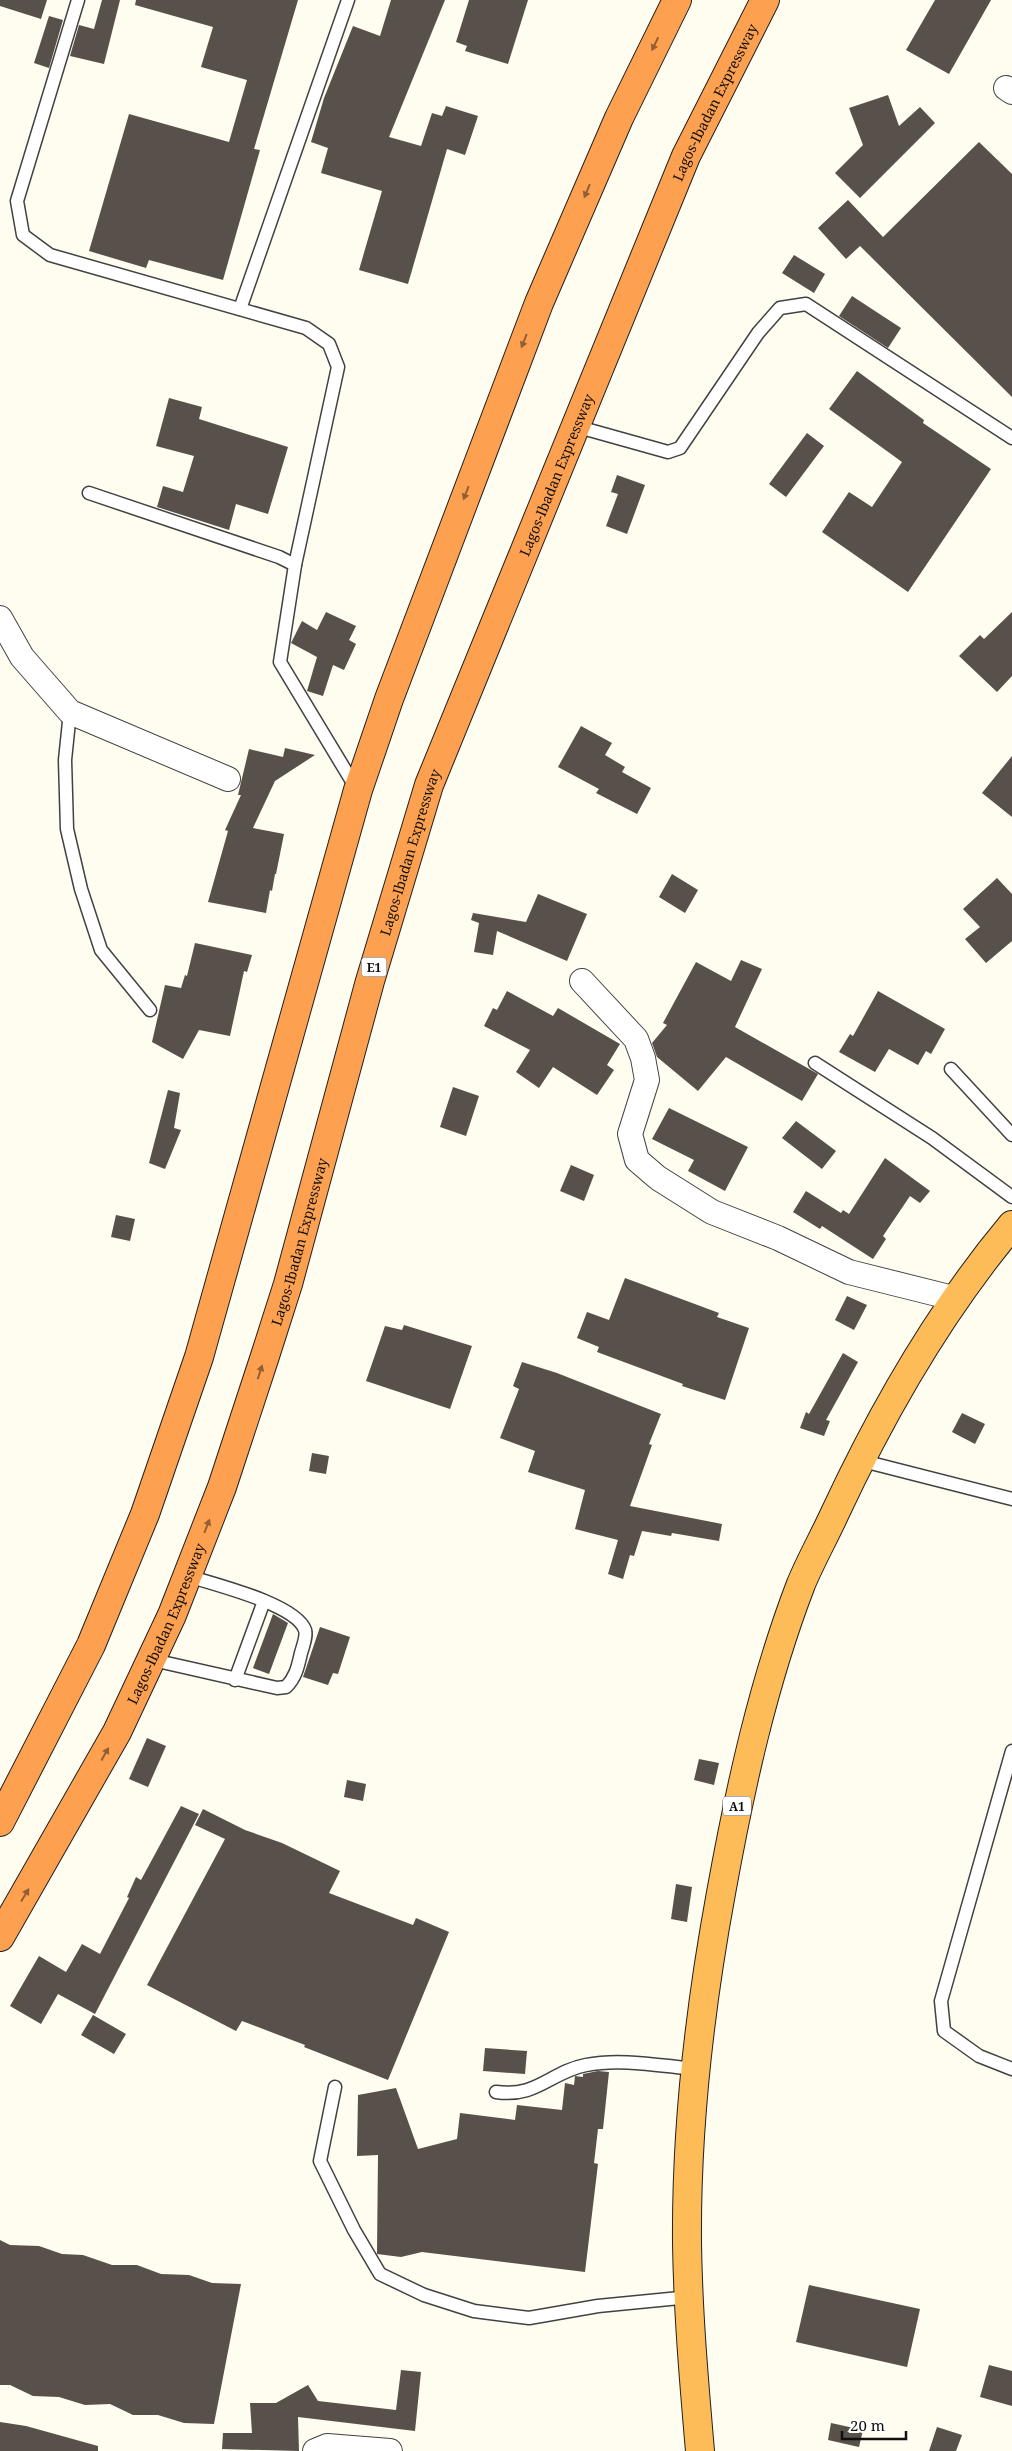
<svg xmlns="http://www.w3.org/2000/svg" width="1012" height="2451" viewBox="0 0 1012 2451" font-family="'Noto Serif',serif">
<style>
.building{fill:#58504a}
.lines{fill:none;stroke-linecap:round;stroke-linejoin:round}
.service-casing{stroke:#424242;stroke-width:15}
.minor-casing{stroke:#424242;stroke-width:26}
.trunk-casing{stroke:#202020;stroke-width:30}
.motorway-casing{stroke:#202020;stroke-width:30}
.service{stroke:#fff;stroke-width:12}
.minor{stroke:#fff;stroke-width:24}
.trunk{stroke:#febc58;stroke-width:28}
.motorway{stroke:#fda050;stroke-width:28}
.oneway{fill:#925f33}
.labels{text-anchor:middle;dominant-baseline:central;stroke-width:5;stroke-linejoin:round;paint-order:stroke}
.shield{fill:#fff;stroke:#575757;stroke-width:1}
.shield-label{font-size:12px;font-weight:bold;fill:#0f0f0f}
.street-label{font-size:14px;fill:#0f0f0f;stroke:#fff}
</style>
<rect width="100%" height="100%" fill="#fffcf0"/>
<!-- building -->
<g class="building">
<path d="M0,0H47L41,19L0,6Z"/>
<path d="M102,0H120L104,64L70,56L79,25L94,29Z"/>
<path d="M136,0H298L254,149L260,150L223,280L149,260L146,268L89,251L129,114L229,142L247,80L201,67L213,27L135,5Z"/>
<path d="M391,0H445L389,137L421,146L432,113L442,116L446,106L478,116L465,155L447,149L408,284L359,270L382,191L321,173L328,148L311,142L324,98L353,26L380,36Z"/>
<path d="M469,0H528L508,64L465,51L467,46L456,42Z"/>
<path d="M935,0H991L949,74L906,50Z"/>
<path d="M49,16L63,20L49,68L34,63Z"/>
<path d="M888,95L899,126L920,107L935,123L860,198L835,173L863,145L849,108Z"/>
<path d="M979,142L1012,174V397L860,246L846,259L818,228L848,200L883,237Z"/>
<path d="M794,255L825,274L814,293L782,273Z"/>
<path d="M852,296L901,328L888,348L839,316Z"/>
<path d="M857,371L924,420L923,423L991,469L908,592L822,532L849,492L872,507L902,462L829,409Z"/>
<path d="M169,398L202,407L199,419L288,447L268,514L236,504L229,530L157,507L163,486L183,492L194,456L156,446Z"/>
<path d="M807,433L824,446L786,497L769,484Z"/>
<path d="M617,475L645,485L627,534L606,526L618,494L611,492Z"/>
<path d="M326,612L356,626L349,640L356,644L344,670L333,665L323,696L307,691L317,657L291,643L302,621L317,630Z"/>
<path d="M1012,612V676L997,692L959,656L980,635L984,639Z"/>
<path d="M581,726L612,743L605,755L625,767L622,772L651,788L637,814L596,793L599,789L558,767Z"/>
<path d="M285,748L315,755L275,781L253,828L284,834L276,874H275L272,891L270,890L266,913L208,902L228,831L225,830L241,795H238L249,749L283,757Z"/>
<path d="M1012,756V817L982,793Z"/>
<path d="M672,874L698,890L685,913L659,897Z"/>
<path d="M997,878L1012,894V941L986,963L965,939L980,927L963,909Z"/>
<path d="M538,894L587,914L567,961L497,931L493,955L474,952L479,923L471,920L473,913L526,922Z"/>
<path d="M195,943L252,955L247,972L244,971L230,1036L199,1030L183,1059L152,1042L165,985L181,988L185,975L187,976Z"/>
<path d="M741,960L762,969L735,1027L818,1074L802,1101L726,1057L698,1091L657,1057L652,1043L667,1025L663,1023L696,962L731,981Z"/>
<path d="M507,991L553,1016L558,1008L620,1044L607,1065L614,1070L597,1095L553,1067L539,1088L516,1072L530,1050L484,1026L493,1008L497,1010Z"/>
<path d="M878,991L945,1029L931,1054L926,1051L918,1065L889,1049L875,1072L839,1052L850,1034L853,1036Z"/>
<path d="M453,1087L479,1096L466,1136L440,1127Z"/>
<path d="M168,1090L180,1093L174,1128L181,1130L165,1169L149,1163Z"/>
<path d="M669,1108L748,1147L725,1191L688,1171L694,1160L652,1139Z"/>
<path d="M796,1121L836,1151L822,1169L782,1138Z"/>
<path d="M885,1158L930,1191L920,1203L910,1196L883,1236L886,1239L873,1259L822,1226L820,1229L793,1212L806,1191L841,1213L843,1210L849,1214Z"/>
<path d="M571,1165L594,1175L584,1201L560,1191Z"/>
<path d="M116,1215L135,1219L130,1241L111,1237Z"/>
<path d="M625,1278L719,1313L717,1317L749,1328L725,1400L682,1386L683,1384L597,1352L599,1347L577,1338L587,1312L609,1320Z"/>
<path d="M847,1296L867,1305L854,1330L835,1320Z"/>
<path d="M404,1325L472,1346L450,1409L366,1381L385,1326L402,1330Z"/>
<path d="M843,1353L858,1362L826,1420L830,1421L824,1436L800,1428L806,1412L809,1414Z"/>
<path d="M522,1362L557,1373L661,1414L649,1444L652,1445L630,1506L722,1524L719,1541L672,1533L671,1536L642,1531L634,1556L630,1555L623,1579L608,1574L618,1540L575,1529L585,1490L528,1472L535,1451L500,1438L519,1389L513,1386Z"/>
<path d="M962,1413L985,1424L975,1444L952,1432Z"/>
<path d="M312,1453L329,1456L326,1474L309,1471Z"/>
<path d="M273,1614L288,1623L269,1674L253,1668Z"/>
<path d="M320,1627L350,1637L338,1674L333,1673L328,1685L303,1677Z"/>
<path d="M147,1738L166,1746L148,1787L129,1779Z"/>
<path d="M699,1759L719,1763L714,1785L694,1780Z"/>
<path d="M347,1780L366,1784L363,1801L344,1797Z"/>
<path d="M181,1806L199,1814L95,2014L58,1994L41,2024L10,2006L39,1956L66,1972L82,1944L100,1954L129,1898L127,1897L136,1877L141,1880Z"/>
<path d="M203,1809L245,1830L282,1843L340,1871L329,1893L413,1925L416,1918L449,1932L388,2080L304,2047L305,2045L242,2021L236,2031L147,1985L225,1839L195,1825Z"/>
<path d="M676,1884L692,1887L687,1922L671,1919Z"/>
<path d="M93,2015L126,2034L114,2054L81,2035Z"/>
<path d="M485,2048L527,2051L525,2074L483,2071Z"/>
<path d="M598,2071L609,2072L603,2129H598L594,2163L598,2164L585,2272L422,2252L401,2257L377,2254L378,2155L357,2156L358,2095L396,2088L418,2149L457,2139L460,2113L515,2120L517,2105L562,2110L565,2083L574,2085L575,2076L583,2077V2074Z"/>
<path d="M0,2240L10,2245L39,2246L62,2254L83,2255L112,2265H137L161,2274L189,2275L212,2283L241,2284L214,2424L184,2423L158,2415H133L110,2404L85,2405L59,2397L33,2396L10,2385H0Z"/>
<path d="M809,2285L920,2309L907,2367L796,2342Z"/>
<path d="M989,2365L1012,2371V2406L980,2397Z"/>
<path d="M401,2370L421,2372L415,2431L298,2417L299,2451L222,2449L223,2433H252L250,2403H276L308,2385L318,2401L396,2410Z"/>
<path d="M0,2422L26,2426L98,2446V2451H0Z"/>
<path d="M831,2423L863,2430L859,2447L828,2440Z"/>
<path d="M937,2427L962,2435L956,2451H929Z"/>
</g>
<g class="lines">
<!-- service casing -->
<g class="service-casing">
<g id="service">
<path d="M78,0L17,201L23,235L50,255L306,328L329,344L338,367L295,565L280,662L356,788"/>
<path d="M240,309L348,0"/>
<path d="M575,426L668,452L680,448L758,333L780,308L806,304L1012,438"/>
<path d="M89,493L279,557L295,565"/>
<path d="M70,712L65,760L67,829L81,889L101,950L150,1010"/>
<path d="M815,1063L932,1138L1012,1197"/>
<path d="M951,1069L1012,1135"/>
<path d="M859,1460L1012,1499"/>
<path d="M153,1660L277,1688L286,1687C296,1677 298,1666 301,1653C303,1646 307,1636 305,1630C296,1604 213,1584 188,1576"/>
<path d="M235,1680L264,1601"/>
<path d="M1012,1751L941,2001L944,2031L979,2056L1012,2069"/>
<path d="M335,2087L320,2161L354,2230L380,2274L424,2295L474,2311L529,2318L598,2306L690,2297"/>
<path d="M496,2092C537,2098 550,2072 586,2065C621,2058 661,2066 696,2069"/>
</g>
</g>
<!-- minor casing -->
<g class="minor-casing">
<g id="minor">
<path d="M1006,88L1012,92"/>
<path d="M0,618L22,657L70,712L228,779"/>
<path d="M582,981L636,1039L643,1058L647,1080L630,1134L637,1160L658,1178L712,1212L778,1238L849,1272L957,1299"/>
<path d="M315,2451L327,2446L390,2451"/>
</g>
</g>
<!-- trunk casing -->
<g class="trunk-casing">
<path id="trunk" d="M700,2451C694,2382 688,2312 687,2243C686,2126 700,2007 721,1893C740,1788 763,1683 801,1584C811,1560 824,1537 835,1513C882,1412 940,1311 1012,1225"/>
</g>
<!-- motorway casing -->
<g class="motorway-casing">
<g id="motorway">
<path d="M0,1822L91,1645L145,1514L199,1357L358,790L389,699L539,303L619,118L677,0"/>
<path id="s1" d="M0,1937L117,1732L172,1615L222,1487L265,1356L288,1284L370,981L429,785L686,156L765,0"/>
</g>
</g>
<!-- service -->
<use href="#service" class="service"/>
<!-- minor -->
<use href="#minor" class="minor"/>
<!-- trunk -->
<use href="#trunk" class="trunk"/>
<!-- motorway -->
<use href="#motorway" class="motorway"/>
</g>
<!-- one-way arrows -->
<defs><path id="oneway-solid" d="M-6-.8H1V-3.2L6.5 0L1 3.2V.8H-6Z" transform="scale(1.25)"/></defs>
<g class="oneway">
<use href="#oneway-solid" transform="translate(655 44) rotate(116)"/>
<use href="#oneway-solid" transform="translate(587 191) rotate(113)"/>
<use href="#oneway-solid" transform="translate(524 341) rotate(111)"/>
<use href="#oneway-solid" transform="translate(466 493) rotate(111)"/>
<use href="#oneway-solid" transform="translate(260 1372) rotate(-72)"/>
<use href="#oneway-solid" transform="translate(207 1526) rotate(-69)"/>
<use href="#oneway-solid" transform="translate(105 1754) rotate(-61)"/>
<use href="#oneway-solid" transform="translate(25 1895) rotate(-59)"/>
</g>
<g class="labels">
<!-- shield labels -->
<g class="shield">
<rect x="361.5" y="957.5" width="25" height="19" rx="4"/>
<rect x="723" y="1796.5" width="28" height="19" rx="4"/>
</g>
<g class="shield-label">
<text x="374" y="967">E1</text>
<text x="737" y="1806">A1</text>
</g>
<!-- street labels -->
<g class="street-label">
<text stroke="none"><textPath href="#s1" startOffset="1975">Lagos-Ibadan Expressway</textPath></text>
<text stroke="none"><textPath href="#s1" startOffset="1570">Lagos-Ibadan Expressway</textPath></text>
<text stroke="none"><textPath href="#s1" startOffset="1165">Lagos-Ibadan Expressway</textPath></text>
<text stroke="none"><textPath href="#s1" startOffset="760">Lagos-Ibadan Expressway</textPath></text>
<text stroke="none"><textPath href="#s1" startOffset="355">Lagos-Ibadan Expressway</textPath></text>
</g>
</g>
<!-- scale -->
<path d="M842 2431v8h64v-8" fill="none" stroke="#0f0f0f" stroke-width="2.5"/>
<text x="850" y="2431" font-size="15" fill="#0f0f0f" stroke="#ffffff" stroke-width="4" paint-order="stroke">20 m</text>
</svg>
